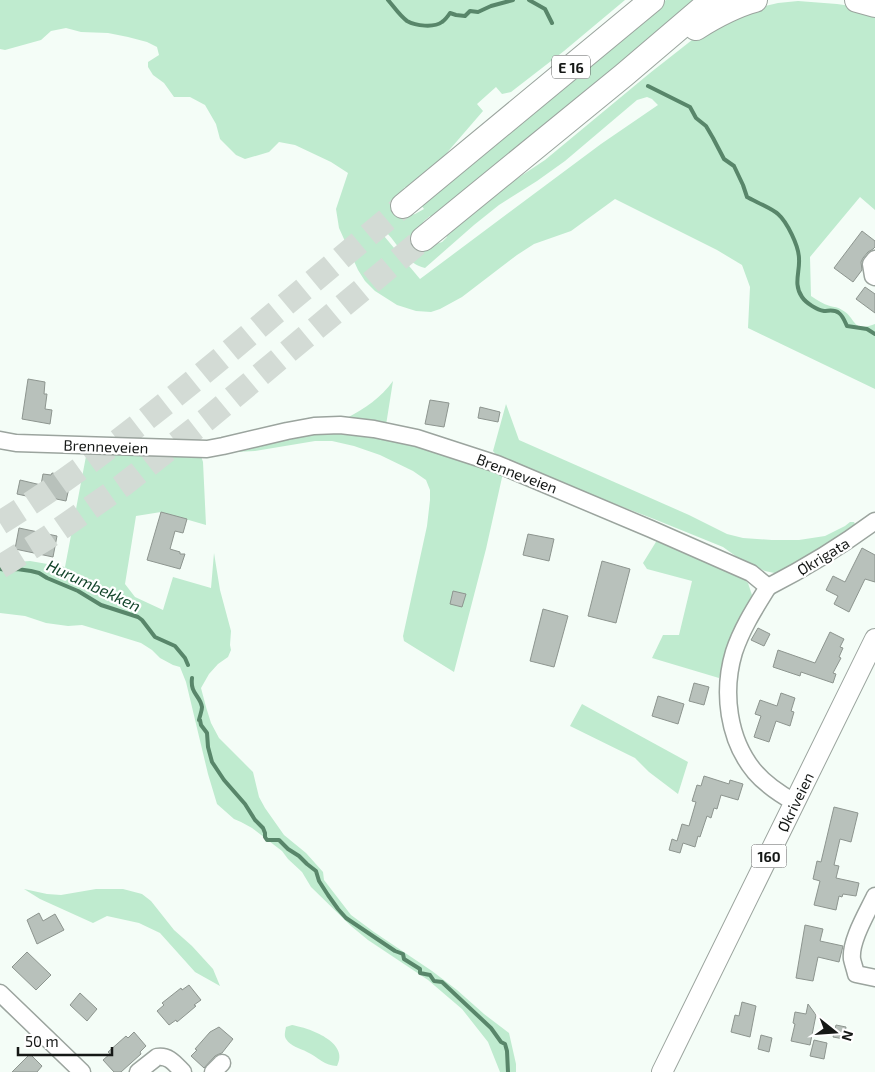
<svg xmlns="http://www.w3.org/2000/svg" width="875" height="1072" viewBox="0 0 875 1072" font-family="'Exo 2',sans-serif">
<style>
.green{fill:#bfebcf;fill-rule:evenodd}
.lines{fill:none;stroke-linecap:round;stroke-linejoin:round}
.stream{stroke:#58866a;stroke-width:4}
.building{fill:#b8c1bb;stroke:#8d958f}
.highway-tunnel{stroke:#d3dbd5;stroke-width:24;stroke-dasharray:24 12;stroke-linecap:butt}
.minor-casing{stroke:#9ba49e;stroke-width:19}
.major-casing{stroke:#9ba49e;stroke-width:22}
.highway-casing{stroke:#9ba49e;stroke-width:26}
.minor{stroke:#fff;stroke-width:16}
.major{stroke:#fff;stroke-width:20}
.highway{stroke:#fff;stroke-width:24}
.labels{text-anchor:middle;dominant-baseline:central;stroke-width:4.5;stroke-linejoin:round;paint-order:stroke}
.shield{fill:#fff;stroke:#5b5d5c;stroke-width:1}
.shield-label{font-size:14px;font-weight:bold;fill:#151816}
.street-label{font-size:15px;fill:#151816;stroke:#fff}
.water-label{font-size:16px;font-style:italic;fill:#13452b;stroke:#fff}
</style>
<rect width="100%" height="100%" fill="#f4fdf7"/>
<!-- green -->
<g class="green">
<path d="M0,0H625L564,51L511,92L502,94L496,87L477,104L483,111L432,170L408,190L405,187L398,196L406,216L415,214L424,209L421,205L666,0H700L433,220L430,216L424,221L421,226L430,246L442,242L447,237L445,234L495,193L545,160L650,73L692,40L725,20L756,8L778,3L798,1L837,4L858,7L875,12V210L860,197L810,257L811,296C817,300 823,304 830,306C834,307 838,307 842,310C857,318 851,333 875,324V389L748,328L750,287L742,265L717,250L615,199L571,231L534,244L517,255L462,297L440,309L431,312L416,311L397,305L375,291L365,281L358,270L339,228L336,209L348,173L331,162L295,145L279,142L269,152L245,159L236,155L220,139L216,124L205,105L190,97H174L164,83L153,75L148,67V62L159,55L157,47L147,42L128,37L108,33L81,32L66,28L51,31L41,40L5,50L0,49ZM647,97L652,99L658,105L601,144L420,279L379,230L386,232C399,245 405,263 425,268L474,225L499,205L537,181L565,161L637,100Z"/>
<path d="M393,381L386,425L347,418C365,408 381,398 393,381Z"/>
<path d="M506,404L519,440L689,515L727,534L743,538L772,540H799L825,536L845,526L850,522H854L856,526L855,530L779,574L765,571L744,562L723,547L654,519L555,481L498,457L493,451Z"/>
<path d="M334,430L410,442L503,473L486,549L454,672L404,641L403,636L427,526L430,500V490L426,480L413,471L380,455L354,446L332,441H315L255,451L236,452L282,438Z"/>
<path d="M87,451L201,456L203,462L206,525L161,512L136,516L125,584L135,597L163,610L173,577L211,588L214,553L220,590L231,631L230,645L231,650L228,657L218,664L209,674L201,688L206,707L211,723L219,738L253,772L259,797L265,808L284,835L306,853L323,872L324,880L351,915L374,932L432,971L457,990L484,1014L509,1033L516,1064V1072H500L488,1042L462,1009L428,980L368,940L351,926L311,887L302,872L288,859L282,851L252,828L241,822L234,819L217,804L208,774L186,682L180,667L173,665L160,658L152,650L141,643L112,634L82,625L68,626L46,623L25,616L0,613V563L30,561L65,567Z"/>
<path d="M659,537L740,575L748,583L752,595L750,604L734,632L719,678L652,658L663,635H679L692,581L647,569L643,563Z"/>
<path d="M582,704L688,762L678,794L649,772L635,758L570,726Z"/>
<path d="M24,889L47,894L61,895L96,889H123L142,894L151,901L174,930L192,946L213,969L220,986L195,972L160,933L139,923L107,916L93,923L40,899Z"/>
<path d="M292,1025C309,1028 350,1042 337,1066C325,1066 318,1057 307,1052C300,1048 291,1047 286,1039C284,1036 285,1032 286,1027Z"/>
</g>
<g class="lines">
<!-- stream -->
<g class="stream">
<path d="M388,0C394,7 400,16 407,21C416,26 434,28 442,22C445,20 448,16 450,13L456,15L465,16L470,11L478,12L491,6L513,0"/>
<path d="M529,0L545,9L552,23"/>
<path d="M648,86L690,107L696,118L706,126L713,138L724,159L734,166L743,185L747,197C754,201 773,209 778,214C787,222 799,246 799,259C800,272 793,284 802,297C806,303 817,310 824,311C829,311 834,309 839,313C843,316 845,322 847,326L867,329L875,334"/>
<path d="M0,569L7,570L17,569L31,571L39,573L47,578L78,591L101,605L138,617L142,620L155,637L175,646L185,658L188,665"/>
<path d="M192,678C190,694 200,695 202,707C202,711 200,715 199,720H200L201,725L207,733L208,747L212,762L224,780L245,804L255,820L263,828L265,833V837L267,840H279L288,849L299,856L307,864L316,871L319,881L328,895L338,909L346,918L395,951L403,954L404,959L420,969V973L430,975L434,981L442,982L491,1028L501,1042L505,1044L507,1051L508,1072"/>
</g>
</g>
<!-- building -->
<g class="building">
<path d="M862,231L875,241V247L873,249L868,252L863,258L861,262L862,270L853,282L834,268Z"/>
<path d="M865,287L875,294V313L856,299Z"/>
<path d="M28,379L45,382L44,394H47L45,409L52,410L50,424L22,419Z"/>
<path d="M430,400L449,403L444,427L425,424Z"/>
<path d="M480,407L500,412L498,422L478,418Z"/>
<path d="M52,473L63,475V478L71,479L66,501L32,494L31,497L17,494L20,480L41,485L43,474L51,475Z"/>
<path d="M161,512L187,519L183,533L175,531L170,549L180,552V554H185L180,569L147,560Z"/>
<path d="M19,528L57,536L53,557L15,549Z"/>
<path d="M528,534L554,539L549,561L523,555Z"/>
<path d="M862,548L875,555V582L865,579L849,612L834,604L838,596L826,590L833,576L845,582Z"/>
<path d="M602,561L630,569L616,623L588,616Z"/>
<path d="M453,591L466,594L462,607L450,604Z"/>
<path d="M543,609L568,616L554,667L530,661Z"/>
<path d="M758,628L770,634L764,646L751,640Z"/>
<path d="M830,632L844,639L840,647L843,648L839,657L841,658L833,673L836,674L833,683L801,672L800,676L773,667L778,650L815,663Z"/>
<path d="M694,683L709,687L704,705L689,701Z"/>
<path d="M781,693L795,698L791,711L794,712L790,726L776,721L769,742L754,737L761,716L755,714L760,700L777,706Z"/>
<path d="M658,696L684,704L678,724L652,716Z"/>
<path d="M704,776L729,784L730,780L743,784L738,800L721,795L717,809L714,808L711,818L707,816L700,837L698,836L695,847L683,843L680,853L669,850L672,839L677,841L682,824L689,826L696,802L692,801L697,785L701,786Z"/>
<path d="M834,807L858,813L851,842L840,839L834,865L839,866L836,878L859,883L856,896L843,894L842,897L839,896L836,910L814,905L820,881L813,879L817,861L821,862Z"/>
<path d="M39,913L43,921L55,914L64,930L37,944L27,920Z"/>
<path d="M805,925L823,929L820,941L843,946L839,962L818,957L813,981L796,978Z"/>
<path d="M27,952L51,975L36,990L12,967Z"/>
<path d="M189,985L201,1000L194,1005L196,1006L189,1012L177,1022L176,1020L169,1025L157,1011L164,1005L162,1003L181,988L182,990Z"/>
<path d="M80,993L97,1009L87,1021L70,1005Z"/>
<path d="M742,1002L756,1006L750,1037L731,1032L735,1015L739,1016Z"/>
<path d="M808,1004L816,1015L810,1045L791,1041L795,1024L793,1023L795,1012L806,1014Z"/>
<path d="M836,1025L846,1027L844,1039L833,1037Z"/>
<path d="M219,1027L233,1039L222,1053L219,1054L215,1056L204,1068L191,1056L197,1050L195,1049L210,1032Z"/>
<path d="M134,1032L146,1046L140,1052L141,1054L121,1072H114L103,1060L110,1054L108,1052L126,1036L128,1038Z"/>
<path d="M761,1035L772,1038L769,1052L758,1049Z"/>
<path d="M814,1040L827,1043L824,1059L810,1056Z"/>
<path d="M30,1054L42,1066L37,1072H12Z"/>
</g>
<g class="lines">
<!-- highway-tunnel -->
<g class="highway-tunnel">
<path d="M0,523C88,468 169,402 249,335C300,292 352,249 403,206"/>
<path d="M0,567L47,538L123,485L206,420L423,239"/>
</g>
<!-- minor casing -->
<g class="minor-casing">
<g id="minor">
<path d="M875,259L871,264L873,276L875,277"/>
<path d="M0,440L16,443L207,449L223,446L287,431L314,426L340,425L374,429L417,438L497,464L651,529L751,573L768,587C755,608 742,628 734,652C722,692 728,740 755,772C766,785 780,794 794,802"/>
<path d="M768,587C807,567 840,547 875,521"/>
<path d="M875,896C867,913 850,941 852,959C853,964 855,969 856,974L875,978"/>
<path d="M0,993L82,1072"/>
<path d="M138,1072L157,1057C169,1055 175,1064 183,1072"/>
<path d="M213,1072L222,1063"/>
</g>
</g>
<!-- major casing -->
<g class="major-casing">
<path id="major" d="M662,1072L875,639"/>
</g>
<!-- highway casing -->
<g class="highway-casing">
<g id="highway">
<path d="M857,0L875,5"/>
<path d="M696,28C715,16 733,6 755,0"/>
<path d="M403,206L652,0"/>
<path d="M423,239L624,75L712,0"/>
</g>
</g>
<!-- minor -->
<use href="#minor" class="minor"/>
<!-- major -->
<use href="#major" class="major"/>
<!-- highway -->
<use href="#highway" class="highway"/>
</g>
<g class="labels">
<!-- shield labels -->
<g class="shield">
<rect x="552" y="55.5" width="38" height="23" rx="4"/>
<rect x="751.5" y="844.5" width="35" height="23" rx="4"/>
</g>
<g class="shield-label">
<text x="571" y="67">E 16</text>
<text x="769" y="856">160</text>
</g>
<!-- street labels -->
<g class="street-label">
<text transform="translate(106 446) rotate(2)">Brenneveien</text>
<text transform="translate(517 473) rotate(21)">Brenneveien</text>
<text transform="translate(823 556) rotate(-31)">Økrigata</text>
<text transform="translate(795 802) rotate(-64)">Økriveien</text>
</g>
<!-- water labels -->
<g class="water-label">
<text transform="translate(94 585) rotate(25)">Hurumbekken</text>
</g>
</g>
<!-- north arrow -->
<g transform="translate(835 1032) rotate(107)" stroke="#ffffff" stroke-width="4" paint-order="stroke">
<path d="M0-4L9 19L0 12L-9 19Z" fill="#151816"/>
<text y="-8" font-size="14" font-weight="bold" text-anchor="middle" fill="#151816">N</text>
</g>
<!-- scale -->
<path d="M18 1047v8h94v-8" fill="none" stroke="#151816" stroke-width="2.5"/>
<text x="25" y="1047" font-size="15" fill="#151816" stroke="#ffffff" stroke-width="4" paint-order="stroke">50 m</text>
</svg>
